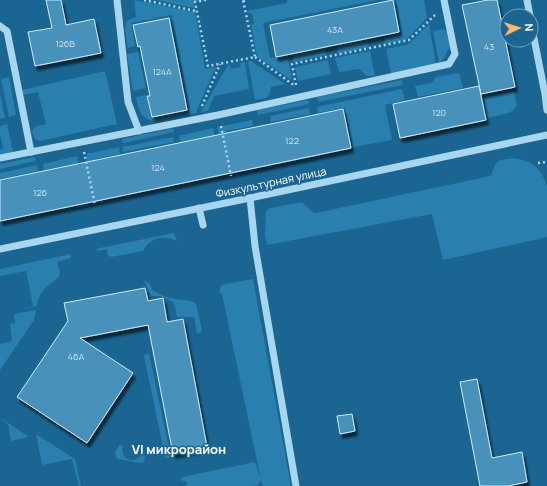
<svg xmlns="http://www.w3.org/2000/svg" width="547" height="486" viewBox="0 0 547 486" font-family="Manrope,sans-serif">
<style>
.green{fill:#297fae}
.building{fill:#4691bb;stroke:#cfebfb;filter:url(#shadow)}
.lines{fill:none;stroke-linecap:round;stroke-linejoin:round}
.path{stroke:#a9d6ef;stroke-width:2.5;stroke-dasharray:2 3;stroke-linecap:butt}
.minor{stroke:#a9d6ef;stroke-width:7}
.labels{text-anchor:middle;dominant-baseline:central;stroke-width:3;stroke-linejoin:round;paint-order:stroke}
.number-label{font-size:9px;fill:#d1e4ee}
.street-label{font-size:11px;fill:#fff;stroke:#1a6592}
.quarter-label{font-size:13px;font-weight:bold;fill:#fff;stroke:#1a6592}
</style>
<defs>
<filter id="shadow"><feDropShadow dx="2.5" dy="4.5" stdDeviation="1" flood-color="#0009"/></filter>
</defs>
<rect width="100%" height="100%" fill="#1a6592"/>
<!-- green -->
<g class="green">
<path d="M134,0L195,12L205,69L216,67L198,107L196,113L156,121C141,120 138,110 136,97L146,95L151,117L190,108L172,15L131,23L135,46L128,48L125,29L126,22L128,20L136,17Z"/>
<path d="M156,0H205L195,2L194,8Z"/>
<path d="M287,0H377L263,23L270,58L287,55L292,80L257,57L251,24L254,23L252,13H249L247,11L287,3Z"/>
<path d="M396,0H424L427,18L406,40L385,44L384,38L402,34Z"/>
<path d="M429,24L436,64L391,74L386,49L409,44Z"/>
<path d="M443,29L449,32L452,43L442,61L439,63L433,31Z"/>
<path d="M367,39L369,47L338,54L336,46Z"/>
<path d="M325,48L326,55L294,62L292,55Z"/>
<path d="M370,51L375,76H367L359,69L339,72L335,58Z"/>
<path d="M138,52L146,88L133,91L127,54Z"/>
<path d="M328,60L331,74L298,81L295,67Z"/>
<path d="M248,61H251L285,84L271,87C269,99 267,98 255,100Z"/>
<path d="M245,62L249,89L214,96L208,111L201,112L228,65H230L231,69L241,67L240,63Z"/>
<path d="M105,71L117,124L40,141L35,139L32,132C34,125 39,126 46,124L38,92L23,95L22,90Z"/>
<path d="M459,73L463,88L418,97L415,86L432,83L436,77Z"/>
<path d="M9,77L16,115L9,117L1,79Z"/>
<path d="M402,80L403,85L318,102L317,97Z"/>
<path d="M402,89L405,100L385,105L392,140L353,147L345,108L318,113L317,107Z"/>
<path d="M514,91L517,106L513,110L509,113L488,118L484,97Z"/>
<path d="M0,93L5,118L0,119Z"/>
<path d="M308,100L309,104L258,115L257,110Z"/>
<path d="M309,108L310,114L271,122L270,116Z"/>
<path d="M252,120L253,126L227,131L223,142L227,173L217,127Z"/>
<path d="M7,124L13,152L0,155V150L3,149L0,133V126Z"/>
<path d="M173,128L174,132L123,143L122,139Z"/>
<path d="M213,128L223,175L215,177L206,137L180,142L179,136Z"/>
<path d="M173,137L174,142L123,152L122,147Z"/>
<path d="M119,147L120,154L96,159L105,202L96,203L86,154Z"/>
<path d="M77,156L88,206L79,208L70,165L44,170L43,164Z"/>
<path d="M35,157L36,161L0,169V164Z"/>
<path d="M513,158C533,161 540,167 547,186V237L443,260L432,214L267,245L265,235L266,211L270,208L302,202L313,212L316,213L490,176C494,172 493,164 499,161C503,159 509,159 513,158Z"/>
<path d="M37,165L38,171L0,179V173Z"/>
<path d="M174,233L177,241C163,235 150,237 143,251L111,257L108,255L107,249L99,251L95,249Z"/>
<path d="M71,254V258L57,262L60,273L59,277C47,287 40,289 37,306L24,309V308L33,306L26,271L0,276V269Z"/>
<path d="M253,279L291,486H263L261,480L258,485L252,486H187L186,481L181,482L182,477L255,462L261,480L222,294L219,292L221,285Z"/>
<path d="M144,280L150,284L152,290C158,293 164,297 171,298C179,301 190,298 196,304L202,330L201,332L197,334L194,317H177L174,303L161,296H151Z"/>
<path d="M36,310L34,320L0,370V344L12,341L10,324L15,323L14,314Z"/>
<path d="M145,354H149L171,457L167,458L165,457L144,356Z"/>
<path d="M0,418L4,420L29,437L11,441L8,424Z"/>
<path d="M36,434L75,459L81,486H79L72,459L42,465Z"/>
<path d="M120,444L123,446C121,452 123,458 130,460C137,461 141,457 142,450H143L145,459L144,462L140,463L117,459L115,453Z"/>
</g>
<!-- building -->
<g class="building">
<path d="M46,0H61L66,25L94,19L101,53L35,66L28,32L52,28Z"/>
<path d="M393,0L399,32L276,57L270,25Z"/>
<path d="M488,0H497L515,87L481,94L462,5Z"/>
<path d="M169,18L187,110L152,117L147,96H150L140,46L138,47L133,25Z"/>
<path d="M479,86L486,120L400,138L393,104Z"/>
<path d="M343,109L351,148L0,221V180Z"/>
<path d="M145,288L148,301L163,298L167,322L183,319L207,447L173,454L148,325L80,338L133,373L87,443L17,397L68,321L64,303Z"/>
<path d="M477,379L492,458L522,452L527,482L508,486H480L460,382Z"/>
<path d="M352,414L355,431L340,434L337,416Z"/>
</g>
<g class="lines">
<!-- path -->
<g class="path">
<path d="M144,0L196,11"/>
<path d="M206,0L195,2L208,66L255,57L243,0"/>
<path d="M243,1L247,0"/>
<path d="M255,57L295,86"/>
<path d="M296,85L292,64L409,40L435,15"/>
<path d="M202,106L220,64"/>
<path d="M221,126L231,176"/>
<path d="M84,152L95,205"/>
<path d="M538,163L547,162"/>
</g>
<!-- minor -->
<g class="minor">
<path d="M117,0L128,102L139,131"/>
<path d="M527,0L530,16"/>
<path d="M531,23L545,94L547,110"/>
<path d="M0,26L7,31L31,152"/>
<path d="M0,158L218,115L449,64L455,54L444,0"/>
<path d="M250,198L255,246L296,486"/>
<path d="M199,208L203,225"/>
<path d="M0,249L250,198L547,135"/>
</g>
</g>
<g class="labels">
<!-- number labels -->
<g class="number-label">
<text x="335" y="29">43А</text>
<text x="65" y="43">126В</text>
<text x="489" y="46">43</text>
<text x="162" y="71">124А</text>
<text x="439" y="112">120</text>
<text x="292" y="140">122</text>
<text x="158" y="167">124</text>
<text x="40" y="192">126</text>
<text x="76" y="356">46А</text>
</g>
<!-- street labels -->
<g class="street-label">
<text transform="translate(271 182) rotate(-12)">Физкультурная улица</text>
</g>
<!-- quarter labels -->
<g class="quarter-label">
<text x="179" y="449">VI микрорайон</text>
</g>
</g>
<!-- north arrow -->
<g transform="translate(519 28) rotate(86)"><circle r="19" fill="#1a6592" stroke="#76a3be"/>
<path d="M0-3L7 15L0 10L-7 15Z" fill="#ffb667"/>
<text y="-6" font-size="11" font-weight="bold" text-anchor="middle" fill="#ffffff">N</text>
</g>
</svg>
